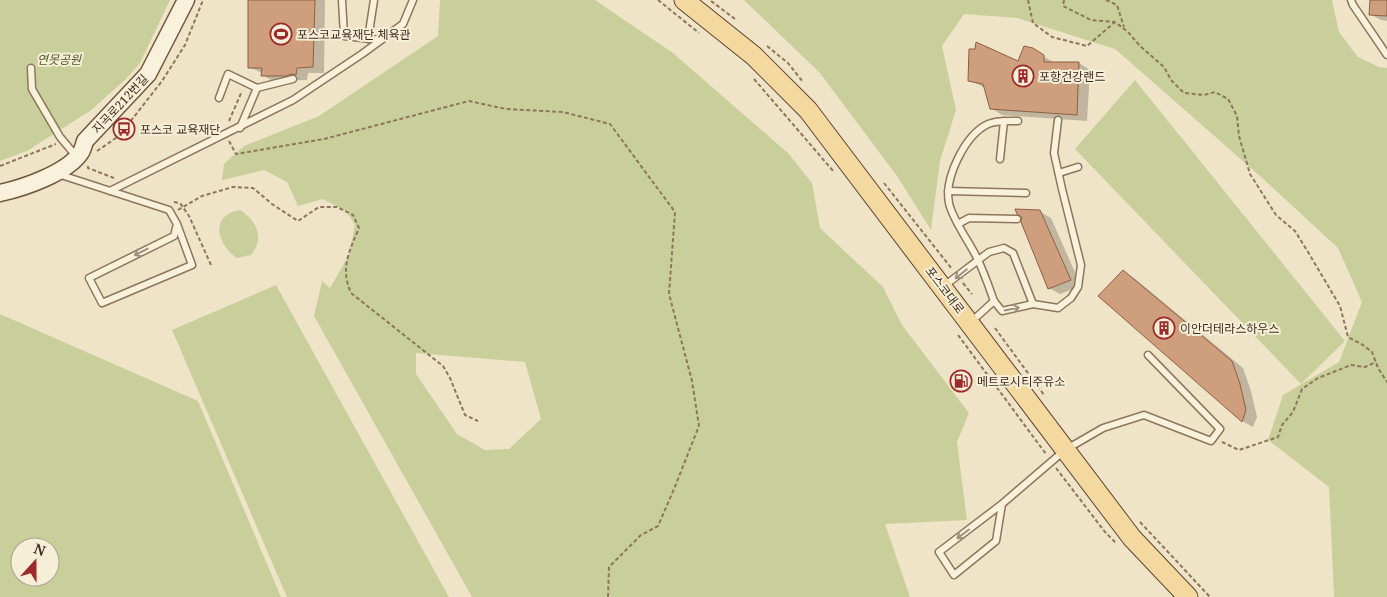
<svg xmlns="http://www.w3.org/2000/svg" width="1387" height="597" viewBox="0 0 1387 597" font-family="'Noto Serif','Noto Sans KR',serif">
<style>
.green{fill:#c9cf9b;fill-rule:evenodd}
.shadow{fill:#0003}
.building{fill:#cf9f7d;stroke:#8d5f41}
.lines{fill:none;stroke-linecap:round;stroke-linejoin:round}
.service-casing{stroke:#8d765c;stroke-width:9}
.secondary-casing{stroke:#6f573f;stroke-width:19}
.primary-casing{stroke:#5b4430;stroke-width:21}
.path{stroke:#8d765c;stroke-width:2;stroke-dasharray:4 2.5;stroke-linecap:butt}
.service{stroke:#faf1dc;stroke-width:6}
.secondary{stroke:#faf1dc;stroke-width:16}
.primary{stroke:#f3d9a0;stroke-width:19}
.oneway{stroke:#9c907e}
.labels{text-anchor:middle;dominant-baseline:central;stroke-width:4;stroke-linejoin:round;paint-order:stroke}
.poi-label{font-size:12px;fill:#3d2e20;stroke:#f7eed8;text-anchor:start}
.park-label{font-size:12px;font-style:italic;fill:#4d5a26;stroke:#f7eed8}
.street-label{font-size:12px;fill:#3d2e20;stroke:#f7eed8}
</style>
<rect width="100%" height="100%" fill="#f0e4c8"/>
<!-- green -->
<g class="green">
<path d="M0,0H170L140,63L125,80L90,111L27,151L0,161Z"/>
<path d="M440,0H595L673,53L788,153L812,183L820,228L883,287L902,325L969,413L957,442L967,520L885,524L910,597H472L314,316L322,281L330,288L349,255L355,225L346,211L323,199L298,206L287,182L264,170L222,180L224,164L244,146L319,116L438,36ZM416,353L525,362L541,419L509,449L485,450L457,434L416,374Z"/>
<path d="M744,0H1332L1339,32L1358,57L1379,67L1387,68V597H1334L1329,487L1268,440L1283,395L1339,362L1362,302L1338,248L1260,176L1115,49L1017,18L964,14L942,46L956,110L940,161L931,230L897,176L820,73Z"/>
<path d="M1135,80L1345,341L1301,384L1075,149Z"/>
<path d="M240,210C257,221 265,238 251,255L237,258C217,245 209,215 240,210Z"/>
<path d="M276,285L449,597H287L172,330Z"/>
<path d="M0,314L198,401L281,597H0ZM20,547H50V577H20Z"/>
</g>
<!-- shadow -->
<g class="shadow">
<path d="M249,0H325L324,73H308L307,80L273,81L262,75V73L249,67Z"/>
<path d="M1372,0H1387V21L1381,20L1370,14Z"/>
<path d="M1032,50L1055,63H1079L1090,70L1087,121L1002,115L991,108L985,88L969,80L1019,62Z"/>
<path d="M1039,211L1051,218L1081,286L1060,294L1049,288Z"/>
<path d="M1123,271L1134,278L1243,368L1251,391L1257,417L1253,427L1242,421Z"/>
</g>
<!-- building -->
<g class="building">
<path d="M248,0H315L313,67L297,68L296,75L292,74L286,76H261L262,68H248Z"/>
<path d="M1370,0H1387V16L1369,15Z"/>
<path d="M976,42L1018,61L1024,46L1033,48L1044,55V62H1079L1077,115L990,109L983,84L968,81L969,49H975Z"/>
<path d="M1015,209L1040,210L1071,280L1048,289L1021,222L1022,217L1017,214Z"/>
<path d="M1123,270L1232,361L1240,384L1246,410L1242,422L1098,296Z"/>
</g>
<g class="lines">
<!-- service casing -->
<g class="service-casing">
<g id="service">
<path d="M342,0L344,36L381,40"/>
<path d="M1351,0L1353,5L1387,55"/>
<path d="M368,39L374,0"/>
<path d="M31,68L32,89L60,137L76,156"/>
<path d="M257,88L293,79"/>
<path d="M219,98L228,74L257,88L240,128"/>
<path d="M1000,159L1004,121"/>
<path d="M1059,173L1078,167"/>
<path d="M58,174L169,210L177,224L192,265L102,303L89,278L174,236L177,224"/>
<path d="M110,191L293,100L362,54L403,24L413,0"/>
<path d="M948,191L1026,193"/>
<path d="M958,224L969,218L1017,219"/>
<path d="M944,286L989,252L1004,248L1013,253L1033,304"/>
<path d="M994,301L1002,311L1033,304L1058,308L1071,298L1078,287L1081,265L1062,189L1054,153L1058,120"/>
<path d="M971,322L994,301C989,287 984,272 977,258C970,243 952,219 949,203C944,178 965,135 988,124C997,120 1008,121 1018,121"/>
<path d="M1002,504L996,541L954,575L939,552L1002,504L1065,450L1103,428L1144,415L1211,441L1220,429L1148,355"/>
</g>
</g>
<!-- secondary casing -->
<g class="secondary-casing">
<path id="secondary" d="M0,193C23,188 68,173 81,152C83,149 84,144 85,141L148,74L186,0"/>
</g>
<!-- primary casing -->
<g class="primary-casing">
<path id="primary" d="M684,0L754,56L808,110L1132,538L1188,597"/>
</g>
<!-- path -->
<g class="path">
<path d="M658,0L699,33"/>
<path d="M1028,0L1033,23L1052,37L1087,46L1115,22"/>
<path d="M1064,0L1063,6L1091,20L1115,22L1128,32L1140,46L1164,67L1171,80L1184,93L1204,95L1215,92L1228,99L1237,116L1239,136L1250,174L1276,215L1295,231L1308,252L1340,306L1348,337L1363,345L1372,352L1378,368L1387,382"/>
<path d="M1106,0L1117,5L1124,27"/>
<path d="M711,1L735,19"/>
<path d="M767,46L788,63L803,82"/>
<path d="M754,79L834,172"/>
<path d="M229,121L242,91"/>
<path d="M229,141L236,154L324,139L469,101L506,109L563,112L610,124L675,212L669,294L692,381L699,426L674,489L658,526L641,535L609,567L608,597"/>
<path d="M97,151L119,136L162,81L185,45L203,0"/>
<path d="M0,166L56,144"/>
<path d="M88,166V168L114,178"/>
<path d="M884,183L952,269"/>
<path d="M174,202L180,203L189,216L211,265"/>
<path d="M178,210L202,196L233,187L253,188L272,204L298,221L319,207H337L353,215L359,228C349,252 340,268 351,293L443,366L450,378L465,415L478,421"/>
<path d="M963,283L972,294"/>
<path d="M995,328L1044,395"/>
<path d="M958,335L1046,454"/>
<path d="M1222,442L1239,450L1278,437L1282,425L1293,412L1302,389L1318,378L1351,365L1365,367L1376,362"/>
<path d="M1056,468L1105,532L1117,544"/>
<path d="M1140,522L1210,597"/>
</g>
<!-- service -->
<use href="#service" class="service"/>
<!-- secondary -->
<use href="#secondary" class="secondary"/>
<!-- primary -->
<use href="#primary" class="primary"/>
</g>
<!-- one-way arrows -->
<defs><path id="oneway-shaft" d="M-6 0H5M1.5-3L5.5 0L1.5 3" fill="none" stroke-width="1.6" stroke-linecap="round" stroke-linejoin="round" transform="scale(1.25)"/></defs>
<g class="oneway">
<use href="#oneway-shaft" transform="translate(141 252) rotate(153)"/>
<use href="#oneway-shaft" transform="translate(961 274) rotate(141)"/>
<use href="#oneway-shaft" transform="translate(1012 309) rotate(-11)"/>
<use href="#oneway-shaft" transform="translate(963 534) rotate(143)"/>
</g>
<!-- icons -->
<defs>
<g id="stadium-ring" transform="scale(1.125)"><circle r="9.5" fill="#f7eed8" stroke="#9e2a2b" stroke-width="1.5"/><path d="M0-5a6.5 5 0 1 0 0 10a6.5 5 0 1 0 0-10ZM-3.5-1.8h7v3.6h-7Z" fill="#9e2a2b"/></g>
<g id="building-ring" transform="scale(1.125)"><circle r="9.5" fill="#f7eed8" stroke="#9e2a2b" stroke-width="1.5"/><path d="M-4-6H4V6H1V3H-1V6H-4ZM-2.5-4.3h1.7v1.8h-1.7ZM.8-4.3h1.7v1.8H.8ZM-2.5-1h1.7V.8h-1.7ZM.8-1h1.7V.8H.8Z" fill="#9e2a2b"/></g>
<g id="bus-ring" transform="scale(1.125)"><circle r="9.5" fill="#f7eed8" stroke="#9e2a2b" stroke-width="1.5"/><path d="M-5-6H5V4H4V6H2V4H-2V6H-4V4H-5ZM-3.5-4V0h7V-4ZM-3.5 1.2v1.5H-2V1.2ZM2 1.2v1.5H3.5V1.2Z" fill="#9e2a2b"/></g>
<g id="fuel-ring" transform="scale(1.125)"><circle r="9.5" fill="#f7eed8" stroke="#9e2a2b" stroke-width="1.5"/><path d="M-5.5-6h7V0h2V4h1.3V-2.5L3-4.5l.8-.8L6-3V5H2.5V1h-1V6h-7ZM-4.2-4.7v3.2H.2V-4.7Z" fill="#9e2a2b"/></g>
</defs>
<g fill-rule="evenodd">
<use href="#stadium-ring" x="281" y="34"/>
<use href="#building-ring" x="1023" y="76"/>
<use href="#bus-ring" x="124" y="129"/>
<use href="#building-ring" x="1164" y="328"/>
<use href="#fuel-ring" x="961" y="381"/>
</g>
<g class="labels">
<!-- poi labels -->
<g class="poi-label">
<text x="297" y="34">포스코교육재단 체육관</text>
<text x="1039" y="76">포항건강랜드</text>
<text x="140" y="129">포스코 교육재단</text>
<text x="1180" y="328">이안더테라스하우스</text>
<text x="977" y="381">메트로시티주유소</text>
</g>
<!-- park labels -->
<g class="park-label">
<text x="59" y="59">연못공원</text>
</g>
<!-- street labels -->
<g class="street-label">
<text transform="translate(120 104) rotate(-47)">지곡로212번길</text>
<text transform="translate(945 290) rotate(53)">포스코대로</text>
</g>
</g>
<!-- north arrow -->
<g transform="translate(35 562) rotate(21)"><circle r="24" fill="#f7eed8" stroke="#ada18e"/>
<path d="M0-4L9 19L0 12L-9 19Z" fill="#9e2a2b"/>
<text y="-8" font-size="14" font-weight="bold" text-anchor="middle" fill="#3d2e20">N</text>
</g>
</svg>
